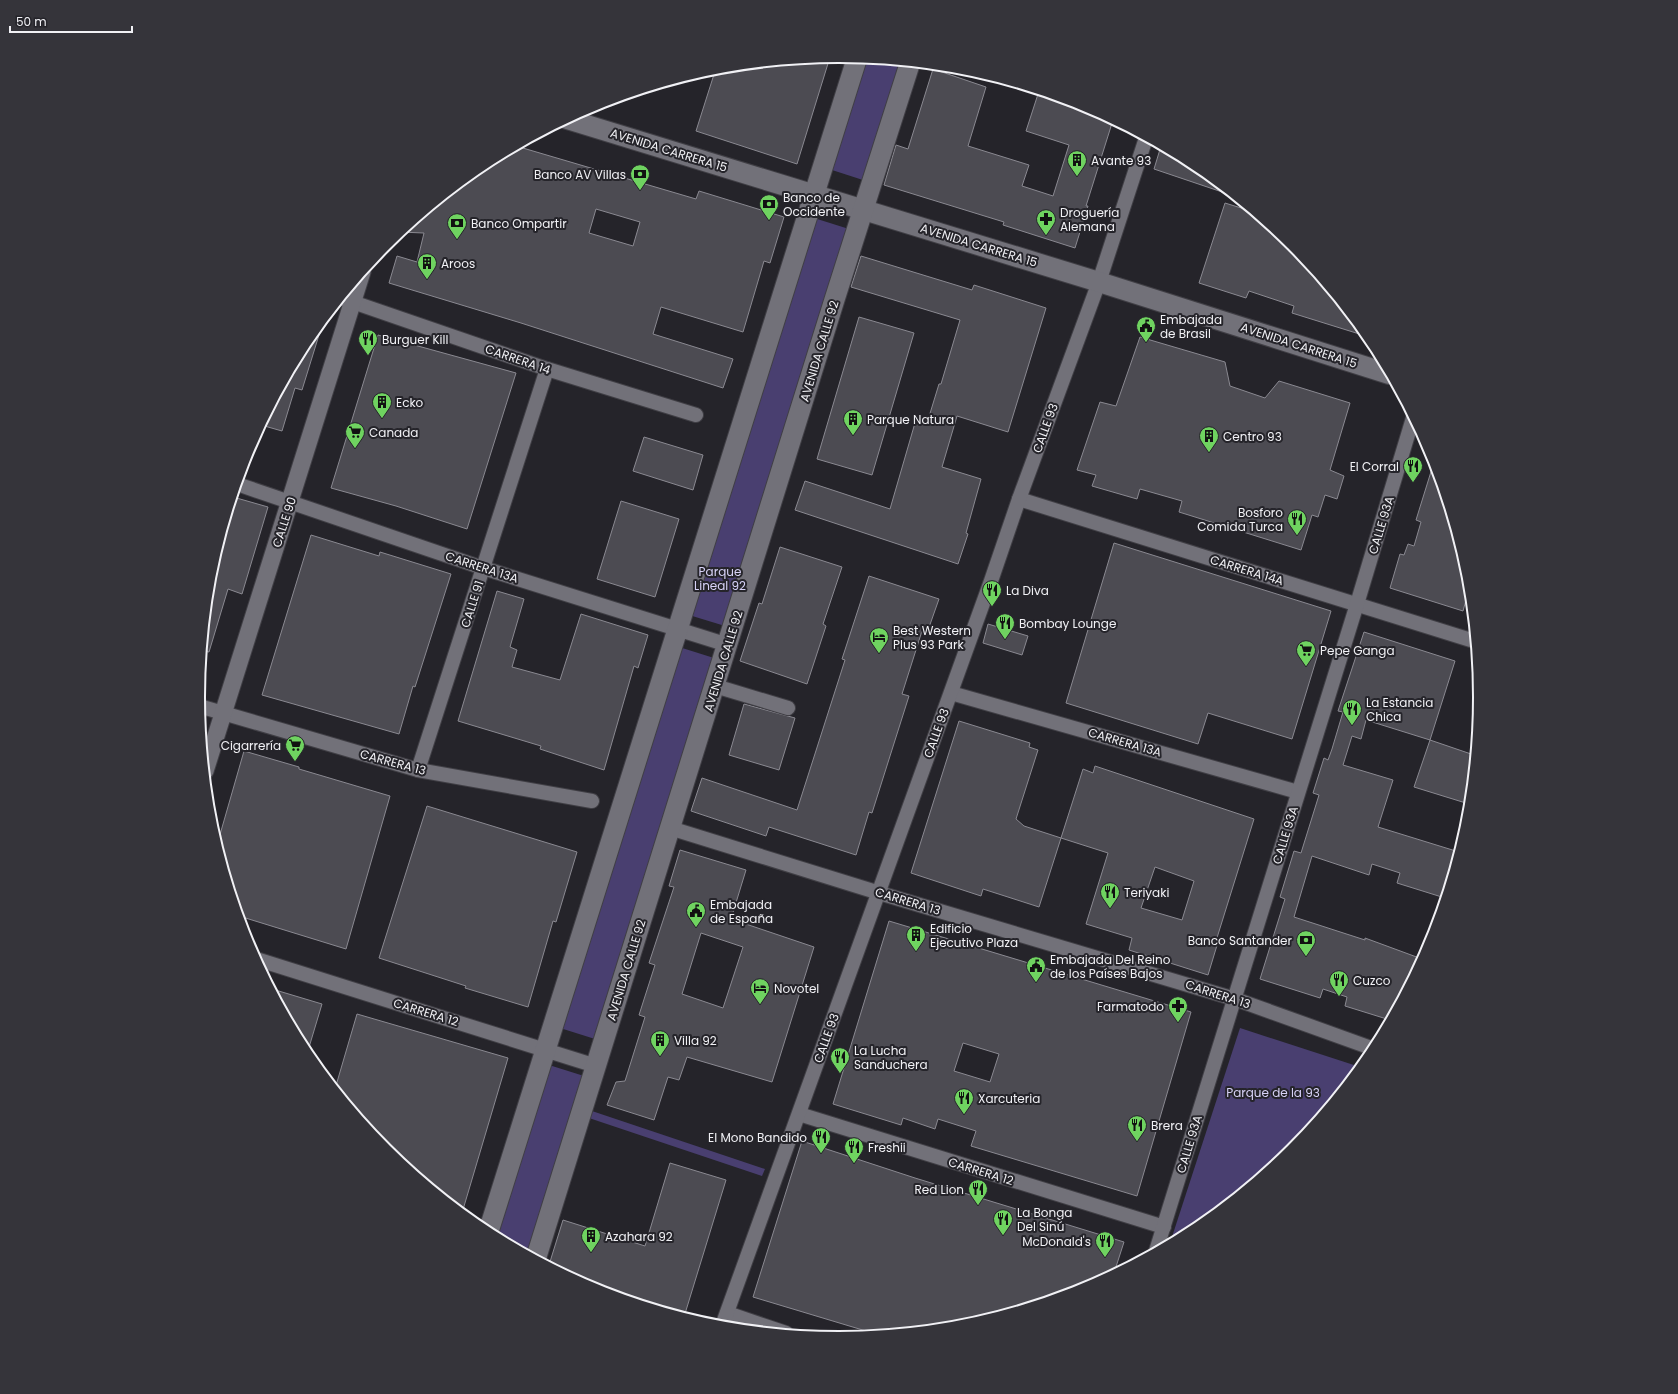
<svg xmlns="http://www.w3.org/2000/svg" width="1678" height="1394" viewBox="0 0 1678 1394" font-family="Poppins,sans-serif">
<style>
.green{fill:#493f70}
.building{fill:#4c4b52;stroke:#8a8991;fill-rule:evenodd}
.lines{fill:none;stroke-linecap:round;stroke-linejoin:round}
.minor-casing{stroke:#403f45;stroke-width:16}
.tertiary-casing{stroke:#403f45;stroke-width:19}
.secondary-casing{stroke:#403f45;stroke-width:22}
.minor{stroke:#727179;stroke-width:14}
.tertiary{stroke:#727179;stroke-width:17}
.secondary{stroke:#727179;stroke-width:20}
.labels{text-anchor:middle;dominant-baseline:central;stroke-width:4;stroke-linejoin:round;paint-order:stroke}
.street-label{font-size:12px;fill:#f1f1f5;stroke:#25242a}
.poi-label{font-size:12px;fill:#f1f1f5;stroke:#25242a;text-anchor:start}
.park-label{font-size:12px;fill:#d7d2f7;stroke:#25242a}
.rim{fill:none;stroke:#f1f1f5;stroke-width:2}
</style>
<rect width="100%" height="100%" fill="#25242a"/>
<!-- green -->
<g class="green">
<path d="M866,59L904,62L866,181L832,170Z"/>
<path d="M814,218L849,229L725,626L689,615Z"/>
<path d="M679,647L714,658L595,1039L560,1028Z"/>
<path d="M1240,1028L1360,1067L1292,1150L1195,1230L1170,1243Z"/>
<path d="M549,1065L584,1076L528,1254L495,1237Z"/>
<path d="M586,1109L765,1169L762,1176L583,1116Z"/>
</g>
<!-- building -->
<g class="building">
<path d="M830,57L797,164L696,131L716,68Z"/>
<path d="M933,69L986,87L968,146L1029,165L1022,186L1053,196L1069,145L1026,131L1039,91L1085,105L1113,120L1086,206H1088L1075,248L1003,225L1004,222L884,185L896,145L908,149Z"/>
<path d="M516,146L696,199L699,191L784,217L770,263L764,261L743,332L661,307L653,334L733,359L723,388L521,323L389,283L397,256L417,262L424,233L399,232L483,164ZM596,209L640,222L633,246L589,233Z"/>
<path d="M1161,146L1195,164L1231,195L1154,169Z"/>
<path d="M1225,203L1254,212L1292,244L1369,337L1292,313L1294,306L1249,291L1246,298L1199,283Z"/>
<path d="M861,256L972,290L974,285L1046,308L1008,432L957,416L942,467L981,479L966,533L968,534L958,564L795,510L805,481L890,509L917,416L928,420L939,384H941L960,320L851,287Z"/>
<path d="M859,317L914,333L872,475L817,459Z"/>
<path d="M322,321L323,322L302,390L295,388L282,431L261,425L306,341Z"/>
<path d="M378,335L516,373L467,529L396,506L331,488Z"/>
<path d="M1140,337L1225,362L1230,386L1265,398L1279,381L1350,403L1330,470L1344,476L1337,499L1325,495L1318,517L1312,515L1301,550L1179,512L1182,501L1140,489L1137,499L1092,486L1096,475L1077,470L1100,402L1116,406Z"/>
<path d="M644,437L703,455L693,490L633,471Z"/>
<path d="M1434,462L1468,572L1469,589L1463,611L1390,588L1400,554L1404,555L1408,544L1414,546L1421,522L1416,520Z"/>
<path d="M233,497L268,507L242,594L228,589L209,652L203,651L210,572Z"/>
<path d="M621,501L679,519L655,597L597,579Z"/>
<path d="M311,535L379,556L380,552L451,574L415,687L413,686L399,734L262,695Z"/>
<path d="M1114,543L1331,611L1292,739L1208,713L1198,744L1066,703Z"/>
<path d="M780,547L842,567L823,624L826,626L807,684L740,661L759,603L762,604Z"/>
<path d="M869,576L939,599L927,633L922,631L902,694L909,696L872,813L869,812L856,855L769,827L766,836L691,811L702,778L797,810L845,660L842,659Z"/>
<path d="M497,591L524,599L510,647L517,650L512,667L560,680L581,614L648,635L638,668L634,666L604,770L540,749L541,746L458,721Z"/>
<path d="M988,624L1028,636L1022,655L983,643Z"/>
<path d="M1364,632L1455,661L1430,740L1366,720L1361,739L1352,736L1343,765L1393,780L1378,827L1459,852L1445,898L1397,883L1400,873L1372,864L1369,875L1312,856L1294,917L1365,940V938L1422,959L1390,1020L1345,1006L1347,997L1323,989L1320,998L1260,979L1285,899L1280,897L1294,851L1301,853L1319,795L1313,793L1324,758L1328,760L1332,749L1343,712L1338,711Z"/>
<path d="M744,704L795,718L779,770L729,755Z"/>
<path d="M959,721L1030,743L1029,747L1038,750L1016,819L1024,826L1061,838L1039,907L983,889L981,896L911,873Z"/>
<path d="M1430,740L1474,755L1469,804L1414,787Z"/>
<path d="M244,751L299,767V769L390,796L346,949L239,916L217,845Z"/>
<path d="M1095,766L1254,819L1216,941L1218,942L1208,975L1129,950L1132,938L1086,924L1108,853L1061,838L1083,769L1093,773ZM1155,867L1194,881L1182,920L1141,908Z"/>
<path d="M427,806L577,852L556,922L553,921L528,1007L465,988L466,986L379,958Z"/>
<path d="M680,850L746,870L731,919L814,947L772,1082L687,1057L679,1080L668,1077L654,1120L607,1105L616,1082L625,1081L645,1017L639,1015L655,965L649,963L674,887L669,886ZM701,933L743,947L723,1008L682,994Z"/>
<path d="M889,921L1191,1012L1137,1196L971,1146L976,1131L938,1119L935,1129L903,1118L901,1125L833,1104ZM963,1043L999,1054L990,1082L954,1071Z"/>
<path d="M272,989L322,1004L307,1054L306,1053Z"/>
<path d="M357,1014L508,1058L462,1213L386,1150L335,1089Z"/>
<path d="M802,1141L915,1178L1124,1242L1114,1273L1084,1289L964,1326L876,1334L753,1297Z"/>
<path d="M670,1163L726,1180L684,1317L593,1289L549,1265L563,1220L645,1246Z"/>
</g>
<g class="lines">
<!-- minor casing -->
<g class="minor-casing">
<g id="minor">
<path d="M341,298L547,369L696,415"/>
<path d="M237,484L483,568L728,645"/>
<path d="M1019,499L1474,641"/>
<path d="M715,686L788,708"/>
<path d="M951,693L1298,792"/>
<path d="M199,706L418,770L592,801"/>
<path d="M418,770L547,369"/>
<path d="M670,828L886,895L1235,999L1374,1049"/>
<path d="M256,959L596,1066"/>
<path d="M799,1114L1164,1227"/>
<path d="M1156,1251L1357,604L1413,418"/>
<path d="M727,1313L786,1333"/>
<path d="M722,1326L991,581L1019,499L1099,282L1146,138"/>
</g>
</g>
<!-- tertiary casing -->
<g class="tertiary-casing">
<path id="tertiary" d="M205,771L362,272"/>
</g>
<!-- secondary casing -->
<g class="secondary-casing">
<g id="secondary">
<path d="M567,119L1099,282L1389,374"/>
<path d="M488,1233L857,58"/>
<path d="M536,1258L835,298L910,63"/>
</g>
</g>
<!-- minor -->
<use href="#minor" class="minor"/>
<!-- tertiary -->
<use href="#tertiary" class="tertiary"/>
<!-- secondary -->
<use href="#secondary" class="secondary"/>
</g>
<!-- icons -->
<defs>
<g id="building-pin" transform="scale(1)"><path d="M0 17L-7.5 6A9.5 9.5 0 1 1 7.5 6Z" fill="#6fd360" stroke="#25242a"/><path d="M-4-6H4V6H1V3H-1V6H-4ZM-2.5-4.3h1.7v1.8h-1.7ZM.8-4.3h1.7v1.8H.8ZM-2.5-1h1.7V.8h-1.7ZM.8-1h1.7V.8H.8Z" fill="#111"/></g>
<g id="bank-pin" transform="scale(1)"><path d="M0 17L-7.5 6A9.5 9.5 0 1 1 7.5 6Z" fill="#6fd360" stroke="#25242a"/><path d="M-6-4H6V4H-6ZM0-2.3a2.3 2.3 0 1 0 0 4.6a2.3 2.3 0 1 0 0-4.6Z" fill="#111"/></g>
<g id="pharmacy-pin" transform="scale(1)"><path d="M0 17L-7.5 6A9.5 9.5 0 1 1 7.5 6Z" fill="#6fd360" stroke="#25242a"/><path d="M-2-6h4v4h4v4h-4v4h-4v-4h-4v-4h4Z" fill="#111"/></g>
<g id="civic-pin" transform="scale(1)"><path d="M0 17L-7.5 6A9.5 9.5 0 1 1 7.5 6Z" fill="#6fd360" stroke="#25242a"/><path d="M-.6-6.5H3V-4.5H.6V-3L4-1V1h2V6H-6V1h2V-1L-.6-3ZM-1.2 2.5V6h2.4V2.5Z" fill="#111"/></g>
<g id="restaurant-pin" transform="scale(1)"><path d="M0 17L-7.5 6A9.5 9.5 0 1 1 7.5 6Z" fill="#6fd360" stroke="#25242a"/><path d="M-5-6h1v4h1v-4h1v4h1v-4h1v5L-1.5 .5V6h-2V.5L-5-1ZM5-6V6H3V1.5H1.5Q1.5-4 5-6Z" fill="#111"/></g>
<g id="supermarket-pin" transform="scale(1)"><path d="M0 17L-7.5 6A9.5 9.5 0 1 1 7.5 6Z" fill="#6fd360" stroke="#25242a"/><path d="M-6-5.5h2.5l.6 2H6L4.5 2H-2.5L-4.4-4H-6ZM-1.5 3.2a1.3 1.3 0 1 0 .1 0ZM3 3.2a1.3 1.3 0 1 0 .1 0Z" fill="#111"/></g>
<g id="hotel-pin" transform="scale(1)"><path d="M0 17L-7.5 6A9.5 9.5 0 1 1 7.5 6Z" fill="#6fd360" stroke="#25242a"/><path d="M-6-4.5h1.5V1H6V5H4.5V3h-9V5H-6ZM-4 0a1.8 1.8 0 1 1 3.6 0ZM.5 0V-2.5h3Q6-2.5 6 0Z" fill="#111"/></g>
</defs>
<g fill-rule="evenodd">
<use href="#building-pin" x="1077" y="160"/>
<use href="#bank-pin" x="640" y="174"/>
<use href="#bank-pin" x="769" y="204"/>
<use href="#pharmacy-pin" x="1046" y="219"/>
<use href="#bank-pin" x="457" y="223"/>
<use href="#building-pin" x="427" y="263"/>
<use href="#civic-pin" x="1146" y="326"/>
<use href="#restaurant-pin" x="368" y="339"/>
<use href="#building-pin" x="382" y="402"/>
<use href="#building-pin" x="853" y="419"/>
<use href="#supermarket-pin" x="355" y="432"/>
<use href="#building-pin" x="1209" y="436"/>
<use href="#restaurant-pin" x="1413" y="466"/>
<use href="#restaurant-pin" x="1297" y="519"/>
<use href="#restaurant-pin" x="992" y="590"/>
<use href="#restaurant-pin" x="1005" y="623"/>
<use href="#hotel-pin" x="879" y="637"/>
<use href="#supermarket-pin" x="1306" y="650"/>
<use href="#restaurant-pin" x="1352" y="709"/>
<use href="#supermarket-pin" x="295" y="745"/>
<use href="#restaurant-pin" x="1110" y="892"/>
<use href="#civic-pin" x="696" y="911"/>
<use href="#building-pin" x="916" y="935"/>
<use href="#bank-pin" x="1306" y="940"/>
<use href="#civic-pin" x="1036" y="966"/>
<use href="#restaurant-pin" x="1339" y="980"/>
<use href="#hotel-pin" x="760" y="988"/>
<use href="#pharmacy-pin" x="1178" y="1006"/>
<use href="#building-pin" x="660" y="1040"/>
<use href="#restaurant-pin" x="840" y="1057"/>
<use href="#restaurant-pin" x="964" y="1098"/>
<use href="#restaurant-pin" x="1137" y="1125"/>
<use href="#restaurant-pin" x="821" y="1137"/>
<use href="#restaurant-pin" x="854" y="1147"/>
<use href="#restaurant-pin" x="978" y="1189"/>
<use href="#restaurant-pin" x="1003" y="1219"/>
<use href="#building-pin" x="591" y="1236"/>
<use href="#restaurant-pin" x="1105" y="1241"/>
</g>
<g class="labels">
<!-- street labels -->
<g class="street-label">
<text transform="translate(669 150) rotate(17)">AVENIDA CARRERA 15</text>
<text transform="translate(979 245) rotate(17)">AVENIDA CARRERA 15</text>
<text transform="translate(1299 345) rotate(18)">AVENIDA CARRERA 15</text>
<text transform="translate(819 351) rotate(-73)">AVENIDA CALLE 92</text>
<text transform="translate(518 359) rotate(19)">CARRERA 14</text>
<text transform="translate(1045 428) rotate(-70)">CALLE 93</text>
<text transform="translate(284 522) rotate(-72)">CALLE 90</text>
<text transform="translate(1381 525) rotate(-73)">CALLE 93A</text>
<text transform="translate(482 567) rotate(18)">CARRERA 13A</text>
<text transform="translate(1247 570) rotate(17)">CARRERA 14A</text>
<text transform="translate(472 604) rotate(-72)">CALLE 91</text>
<text transform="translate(723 661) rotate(-73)">AVENIDA CALLE 92</text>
<text transform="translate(936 733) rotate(-70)">CALLE 93</text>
<text transform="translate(1125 742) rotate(16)">CARRERA 13A</text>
<text transform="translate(393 762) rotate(15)">CARRERA 13</text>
<text transform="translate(1285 835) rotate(-73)">CALLE 93A</text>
<text transform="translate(908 901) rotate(17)">CARRERA 13</text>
<text transform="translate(626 970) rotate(-73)">AVENIDA CALLE 92</text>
<text transform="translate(1218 994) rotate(18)">CARRERA 13</text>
<text transform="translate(426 1012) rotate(17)">CARRERA 12</text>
<text transform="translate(826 1038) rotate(-70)">CALLE 93</text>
<text transform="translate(1189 1144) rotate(-73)">CALLE 93A</text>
<text transform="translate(981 1171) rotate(17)">CARRERA 12</text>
</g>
<!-- poi labels -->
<g class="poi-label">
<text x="1091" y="160">Avante 93</text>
<text x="626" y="174" text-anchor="end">Banco AV Villas</text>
<text x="783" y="197">Banco de<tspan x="783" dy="14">Occidente</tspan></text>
<text x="1060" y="212">Droguería<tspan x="1060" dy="14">Alemana</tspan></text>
<text x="471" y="223">Banco Ompartir</text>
<text x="441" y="263">Aroos</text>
<text x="1160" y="319">Embajada<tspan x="1160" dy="14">de Brasil</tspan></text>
<text x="382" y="339">Burguer Kill</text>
<text x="396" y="402">Ecko</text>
<text x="867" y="419">Parque Natura</text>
<text x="369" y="432">Canada</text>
<text x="1223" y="436">Centro 93</text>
<text x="1399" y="466" text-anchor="end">El Corral</text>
<text x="1283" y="512" text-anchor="end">Bosforo<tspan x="1283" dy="14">Comida Turca</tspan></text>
<text x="1006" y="590">La Diva</text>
<text x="1019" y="623">Bombay Lounge</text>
<text x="893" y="630">Best Western<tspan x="893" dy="14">Plus 93 Park</tspan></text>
<text x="1320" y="650">Pepe Ganga</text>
<text x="1366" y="702">La Estancia<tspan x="1366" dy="14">Chica</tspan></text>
<text x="281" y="745" text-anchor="end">Cigarrería</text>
<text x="1124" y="892">Teriyaki</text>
<text x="710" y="904">Embajada<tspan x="710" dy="14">de España</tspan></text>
<text x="930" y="928">Edificio<tspan x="930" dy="14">Ejecutivo Plaza</tspan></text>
<text x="1292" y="940" text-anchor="end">Banco Santander</text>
<text x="1050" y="959">Embajada Del Reino<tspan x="1050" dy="14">de los Países Bajos</tspan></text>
<text x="1353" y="980">Cuzco</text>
<text x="774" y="988">Novotel</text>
<text x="1164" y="1006" text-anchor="end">Farmatodo</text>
<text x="674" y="1040">Villa 92</text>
<text x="854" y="1050">La Lucha<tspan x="854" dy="14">Sanduchera</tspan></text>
<text x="978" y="1098">Xarcuteria</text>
<text x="1151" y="1125">Brera</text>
<text x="807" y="1137" text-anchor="end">El Mono Bandido</text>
<text x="868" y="1147">Freshii</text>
<text x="964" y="1189" text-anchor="end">Red Lion</text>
<text x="1017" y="1212">La Bonga<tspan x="1017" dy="14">Del Sinú</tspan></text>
<text x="605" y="1236">Azahara 92</text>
<text x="1091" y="1241" text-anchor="end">McDonald's</text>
</g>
<!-- park labels -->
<g class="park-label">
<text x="720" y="571">Parque<tspan x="720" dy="14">Lineal 92</tspan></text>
<text x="1273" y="1092">Parque de la 93</text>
</g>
</g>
<!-- crop -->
<path d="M0 0H1678V1394H0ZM205 697a634 634 0 1 1 1268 0a634 634 0 1 1-1268 0Z" fill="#35343a" fill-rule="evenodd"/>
<path class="rim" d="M205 697a634 634 0 1 1 1268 0a634 634 0 1 1-1268 0Z"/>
<!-- scale -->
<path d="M10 26v6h122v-6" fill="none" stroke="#f1f1f5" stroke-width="2"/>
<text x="16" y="26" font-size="12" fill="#f1f1f5" stroke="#25242a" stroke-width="3" paint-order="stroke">50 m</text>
</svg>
